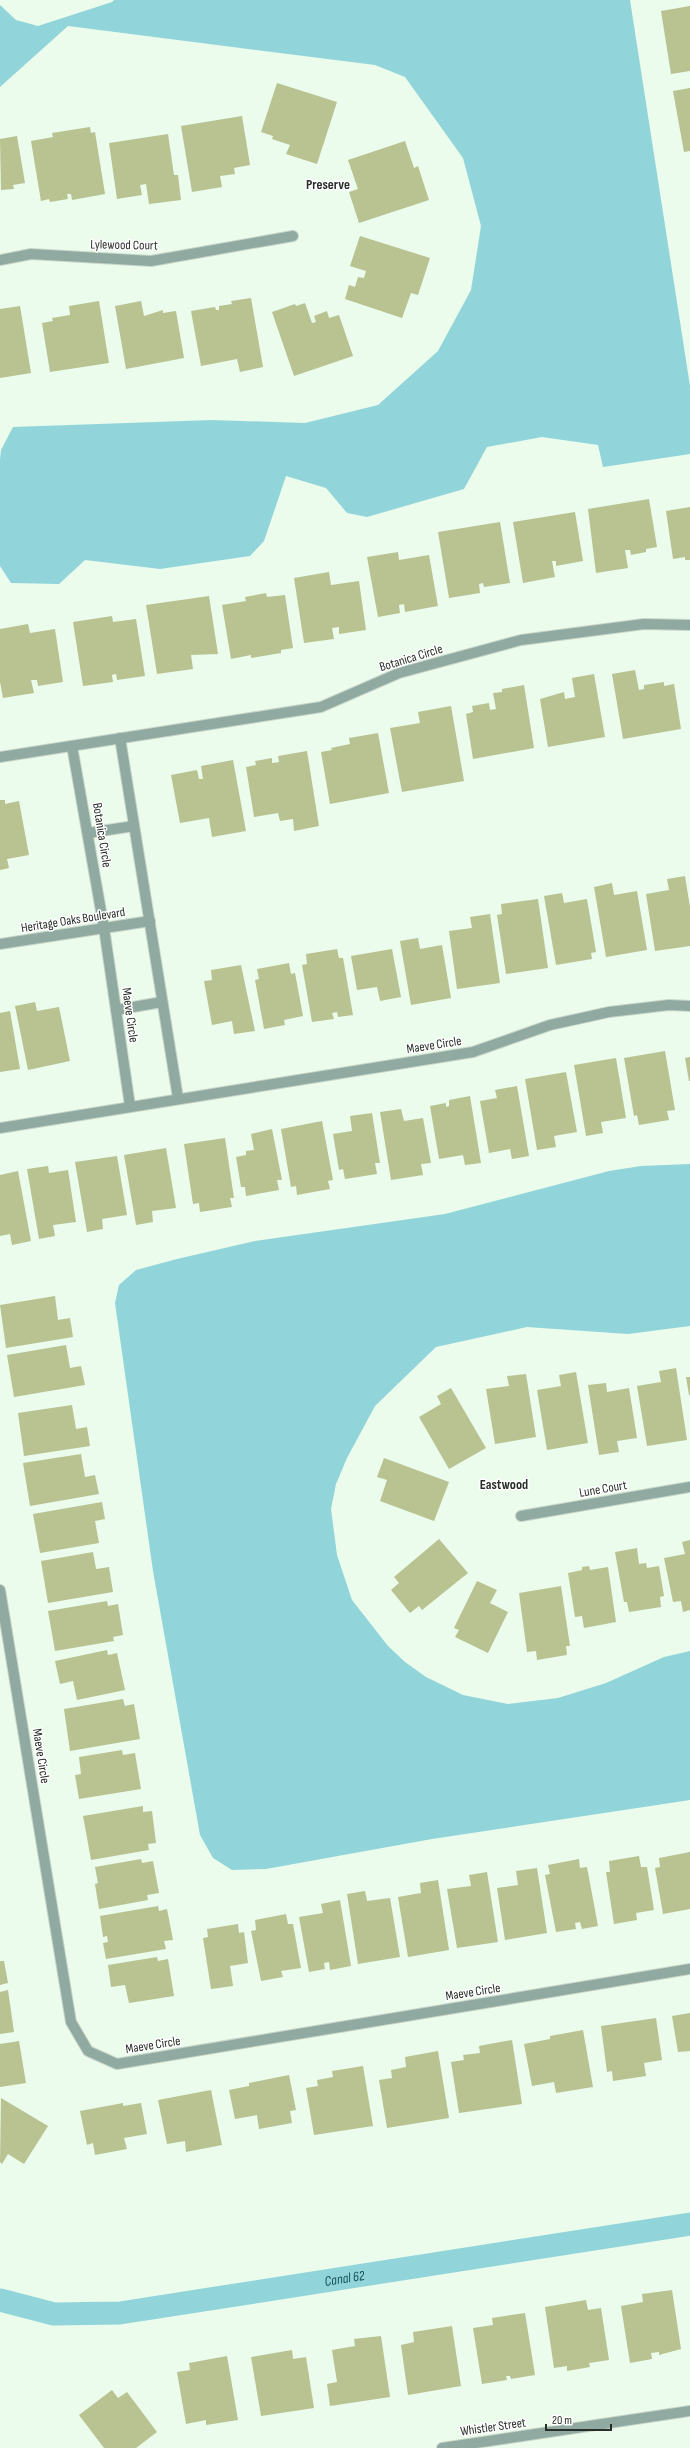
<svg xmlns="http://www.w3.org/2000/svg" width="690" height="2448" viewBox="0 0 690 2448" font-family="'Sofia Sans Condensed',sans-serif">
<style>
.water{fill:#91d5da}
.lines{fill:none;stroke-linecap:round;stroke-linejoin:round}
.canal{stroke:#91d5da;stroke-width:23}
.building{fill:#b8c391}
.street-casing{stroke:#c8d6c9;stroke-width:12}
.street{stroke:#90aaa2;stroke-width:10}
.labels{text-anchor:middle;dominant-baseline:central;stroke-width:3;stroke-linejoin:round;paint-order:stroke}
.street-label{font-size:13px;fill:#282e29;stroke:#fff}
.neighbourhood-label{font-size:14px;font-weight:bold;fill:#282e29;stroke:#fff}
.water-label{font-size:14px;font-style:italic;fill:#165156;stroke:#fff}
</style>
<rect width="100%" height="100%" fill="#ebfbec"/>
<!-- water -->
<g class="water">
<path d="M114,0H630L690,386V454L603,467L598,445L542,437L487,447L464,489L367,517L347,513L326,488L286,476L264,541L250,556L160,569L85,560L59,584L11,583L0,566V460L1,450L13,427L212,420L305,423L378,405L438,351L471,290L481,226L463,158L405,77L375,65L68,26L0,87V5L16,20L38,26L112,2Z"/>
<path d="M690,1164V1326L628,1334L527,1327L436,1347L375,1406L347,1458L336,1484L331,1509L337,1555L352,1600L388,1646L405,1662L426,1677L463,1695L508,1704L558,1698L606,1683L664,1657L690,1651V1800L432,1839L266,1869L232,1870L213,1858L200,1835L153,1571L115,1303L119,1285L136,1270L177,1259L255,1241L445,1214L609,1171L641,1166Z"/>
</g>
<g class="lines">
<!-- canal -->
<path class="canal" id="s1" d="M0,2300L54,2314L120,2313L690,2224"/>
</g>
<!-- building -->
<g class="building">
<path d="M690,6V71L671,74L661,11Z"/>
<path d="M277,83L337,102L317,164L286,154L290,145L272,139L273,136L261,132Z"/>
<path d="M690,88V151L684,152L673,91Z"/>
<path d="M242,116L250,165L234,168L235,174L220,176L222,187L192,192L181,126Z"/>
<path d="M90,127L91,133L95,132L105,194L72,200L71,194H67L68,199L50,202L49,199L41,201L31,141L53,137L52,133Z"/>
<path d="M168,134L174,175H178L181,200L149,204L146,184L140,185L142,195L117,199L109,143Z"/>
<path d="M17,136L25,183L13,185L14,189L1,190L0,139Z"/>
<path d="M405,141L414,168L418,166L429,200L359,223L349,192L358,189L348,160Z"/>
<path d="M360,236L430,258L418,295L411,293L402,318L345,299L349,285L355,287L358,277L364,278L366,271L350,266Z"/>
<path d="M251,298L263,367L240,372L237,359L201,366L191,311L215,307L216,310H219V306L232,304L231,301Z"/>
<path d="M99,301L109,363L50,372L42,323L53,321L52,318L70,315L69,306Z"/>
<path d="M141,301L144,316L163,310V313L176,311L184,358L126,369L115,306Z"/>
<path d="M305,303L312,323L316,322L314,316L327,311L329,318L339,315L353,356L294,376L272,312L295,304L296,306Z"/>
<path d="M20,306L31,373L0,378V309Z"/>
<path d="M649,499L657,547L646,549V552L631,555L630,550H625L628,568L596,573L588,509Z"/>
<path d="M690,507V560H685V557L673,559L666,511Z"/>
<path d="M575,512L583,561L556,566V561H552L555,577L523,583L513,522Z"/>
<path d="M500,522L510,583L484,587L483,583L479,584L480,593L449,598L438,532Z"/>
<path d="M398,552L399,560L429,555L438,606L405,612L404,604L399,605L400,613L378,617L367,557Z"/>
<path d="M329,572L331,585L359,581L366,630L339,634V627L332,628L334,639L304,643L294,578Z"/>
<path d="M266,593L267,597L285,595L293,648L281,650V653L251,658V655L231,659L222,605L246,601L245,597Z"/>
<path d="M209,596L218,654L191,655L193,669L157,674L146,605Z"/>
<path d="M112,616L113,622L136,619L145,676L117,680L116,674L112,675L113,682L83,686L73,622Z"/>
<path d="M28,624L30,633L55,629L63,682L38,686L37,680H31L34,693L3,698L0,682V629Z"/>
<path d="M635,670L639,690L644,689V685L664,682V686L674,684L681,729L623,739L612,674Z"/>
<path d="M594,674L605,737L548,747L540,699L564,692L565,699L575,697L572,678Z"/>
<path d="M524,685L534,748L473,759L466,714L473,712L472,706L489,703L490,710L496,709L493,693L502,692V689Z"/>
<path d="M451,706L464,781L402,792L390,728L420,723L418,712Z"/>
<path d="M378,733L389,793L330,804L321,752L332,750L331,748L350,744L349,738Z"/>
<path d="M307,751L319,826L294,831L293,819L280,821L278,813L254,817L246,767L256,765L255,761L272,758V763L279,762L278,756Z"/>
<path d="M233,760L246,831L212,837L209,818L180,823L171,775L197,770L199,779H203L201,766Z"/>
<path d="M0,800H5V804L19,801L29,855L7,859L9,868L0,870Z"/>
<path d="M685,876L690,907V946L655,951L646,894L669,890L667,879Z"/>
<path d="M612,883L614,895L637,891L647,950L606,957L594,887Z"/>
<path d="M562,893L564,903L587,899L596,952L591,953L592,959L556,965L544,896Z"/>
<path d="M538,899L548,968L506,974L497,915L502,914L501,904Z"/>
<path d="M490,914L500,983L457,989L449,931L472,928L470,917Z"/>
<path d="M418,938L420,949L442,945L451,998L411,1005L400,941Z"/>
<path d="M337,949L339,958H343L353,1015L338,1017L337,1012L332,1013L334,1019L312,1022L302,965L307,964L306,954Z"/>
<path d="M392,949L401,997L380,1001L377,987L357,990L351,956Z"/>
<path d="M289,963L291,974L295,973L303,1016L284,1020L285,1025L264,1029L255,980L259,979L257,969Z"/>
<path d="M241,965L255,1031L234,1034L232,1021L212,1025L204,981L212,980L211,970Z"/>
<path d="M35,1002L37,1011L59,1007L70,1061L28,1070L15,1006Z"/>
<path d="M10,1011L20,1069L0,1072V1013Z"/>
<path d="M665,1051L675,1110L667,1111L669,1120L639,1125L637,1115L634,1116L624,1058Z"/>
<path d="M690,1057V1081H689L685,1058Z"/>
<path d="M616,1058L626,1118L601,1122L603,1133L586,1136L574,1065Z"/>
<path d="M566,1072L577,1132L554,1136L556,1147L537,1150L525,1079Z"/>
<path d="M517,1086L529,1156L512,1159L510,1149L489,1153L480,1101L497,1098L495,1090Z"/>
<path d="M470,1096L481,1163L465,1165L463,1155L439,1159L430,1106L446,1103V1107L449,1106V1100Z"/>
<path d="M401,1109L404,1121L423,1118L431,1163L421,1164L423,1175L391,1180L380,1112Z"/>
<path d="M372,1113L380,1163H375L377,1174L345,1179L343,1169L339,1170L333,1134L352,1131L350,1116Z"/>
<path d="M322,1121L333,1180L328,1181L330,1189L297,1195L296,1186L291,1187L281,1129Z"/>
<path d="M272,1129L282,1180H277L279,1190L246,1196L245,1187H241L236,1157L246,1155V1151L254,1150L251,1134Z"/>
<path d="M225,1138L234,1198H230L232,1207L200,1212L199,1203L193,1204L184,1144Z"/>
<path d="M166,1148L176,1208L152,1211L153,1222L136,1225L124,1155Z"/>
<path d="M117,1156L127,1215L102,1219L103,1229L87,1232L75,1162Z"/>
<path d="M48,1166L49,1173L68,1170L76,1222L53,1225L55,1236L39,1239L27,1169Z"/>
<path d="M18,1171L31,1241L12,1245L10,1234L0,1236V1175Z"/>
<path d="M55,1296L58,1320L70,1318L73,1337L6,1348L0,1305Z"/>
<path d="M66,1345L70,1368L81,1366L85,1385L14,1397L7,1355Z"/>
<path d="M676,1368L687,1440L647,1446L637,1386L661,1382L659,1371Z"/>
<path d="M576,1372L588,1443L547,1450L537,1390L561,1386L559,1375Z"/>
<path d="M526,1374L536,1437L495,1444L486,1389L509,1386L507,1376Z"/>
<path d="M686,1377H690V1395H689Z"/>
<path d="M606,1383L607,1392L629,1388L637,1438L617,1441L619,1452L599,1455L588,1385Z"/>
<path d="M451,1388L486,1448L449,1469L419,1417L441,1404L437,1396Z"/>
<path d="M72,1405L76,1429L87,1427L90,1446L24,1456L18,1413Z"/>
<path d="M81,1454L85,1477L95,1475L99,1494L30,1506L23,1463Z"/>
<path d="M384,1458L449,1482L434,1521L380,1501L387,1480L377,1477Z"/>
<path d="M102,1502L105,1519L95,1521L99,1543L40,1553L33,1514Z"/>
<path d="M439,1539L468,1573L422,1610L419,1606L410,1613L391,1590L399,1583L394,1577Z"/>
<path d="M690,1540V1610L683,1612L681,1601L673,1602L664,1558L685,1554L682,1542Z"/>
<path d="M637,1548L639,1564L646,1563L647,1568L659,1566L664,1596L660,1597L661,1607L629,1612L627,1602H624L615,1552Z"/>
<path d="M93,1552L96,1569L109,1567L113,1592L48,1603L41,1561Z"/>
<path d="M589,1566L590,1570L608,1567L616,1622L584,1628L582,1616L575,1617L568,1573L582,1570V1567Z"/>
<path d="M477,1581L497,1590L490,1603L508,1612L488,1653L455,1637L459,1630L454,1628Z"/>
<path d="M561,1586L570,1646H566L567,1655L537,1660L536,1651L527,1652L519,1593Z"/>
<path d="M107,1601L108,1606L118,1604L123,1635L113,1637L114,1641L55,1651L48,1611Z"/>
<path d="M107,1650L108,1655L117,1653L125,1690L77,1700L73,1681L60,1684L55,1661Z"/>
<path d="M123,1699L125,1706L134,1704L140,1739L70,1751L64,1709Z"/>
<path d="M122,1750L123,1755L135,1753L141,1789L79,1799L75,1775L81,1774L79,1757Z"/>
<path d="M143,1806V1812L152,1811L156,1843L148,1844L149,1850L91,1860L83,1816Z"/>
<path d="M690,1852V1909L663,1914L655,1868L660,1867L659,1858Z"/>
<path d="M639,1856L641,1867H647L654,1910L636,1913L637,1920L614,1924L606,1872H610L609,1861Z"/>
<path d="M141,1859L142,1863L153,1861L159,1893L147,1895L148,1900L99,1909L95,1884L98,1883L95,1867Z"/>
<path d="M579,1859L580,1868L587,1867L598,1926L582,1929L580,1922L575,1923L576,1929L556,1932L545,1875L550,1874L548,1865Z"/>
<path d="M537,1868L547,1933L505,1940L497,1888L518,1885L516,1871Z"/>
<path d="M487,1872L498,1942L457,1948L447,1889L471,1886L469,1875Z"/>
<path d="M438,1880L449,1950L408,1957L398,1897L421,1893L420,1883Z"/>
<path d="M365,1891L367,1901L390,1898L400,1957L358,1964L347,1894Z"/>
<path d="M340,1900L351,1966L330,1970L329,1962L324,1963L325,1969L309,1972L299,1917L323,1913L321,1904Z"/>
<path d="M158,1906L159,1911L167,1909L173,1940L164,1941L166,1949L106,1959L103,1943L108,1942L107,1936L103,1937L100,1916Z"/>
<path d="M286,1914L288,1924H293L301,1968L281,1971L283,1977L261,1981L251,1931L256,1930L255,1920Z"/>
<path d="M238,1924L239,1933L244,1932L248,1963L230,1966L233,1986L211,1989L203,1938L208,1937L207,1929Z"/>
<path d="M157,1957L158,1961L168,1959L174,1996L129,2003L125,1985L111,1987L108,1965Z"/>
<path d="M0,1961H4L8,1983L0,1985Z"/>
<path d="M8,1990L14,2032L0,2034V1992Z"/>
<path d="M690,2013V2051L678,2052L672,2016Z"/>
<path d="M656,2018L662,2060L644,2063L646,2076L613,2081L612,2071L607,2072L601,2026Z"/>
<path d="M583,2030L593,2087L556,2093L554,2082L532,2086L524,2044L550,2039V2036Z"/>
<path d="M512,2040L522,2104L459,2113L451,2062L464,2060L463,2055L480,2053L479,2046Z"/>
<path d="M19,2041L26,2083L0,2087V2044Z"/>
<path d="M438,2051L449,2118L387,2128L379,2080L392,2078L391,2070L406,2067L405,2057Z"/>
<path d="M363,2066L373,2126L314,2135L306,2088L318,2086L317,2080L333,2077L332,2071Z"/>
<path d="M289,2075L296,2110L290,2111L292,2123L259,2129L257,2115L235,2119L229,2090L249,2086V2083Z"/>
<path d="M211,2090L222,2145L186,2152L185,2141L167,2144L158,2100Z"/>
<path d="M1,2098L48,2126L24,2164L8,2154L2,2164L0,2162Z"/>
<path d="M123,2103V2106L141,2103L147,2134L124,2138L127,2149L95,2155L93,2143L87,2145L80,2111Z"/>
<path d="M672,2290L681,2349L659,2355V2352L651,2353L652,2359L630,2363L621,2306L643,2302L642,2294Z"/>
<path d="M586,2300L588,2310L601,2308L609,2360L589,2363L590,2367L567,2371V2366L554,2368L545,2307Z"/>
<path d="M525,2313L535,2375L511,2379L510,2376H506L507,2380L482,2384L473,2328L493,2325L492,2318Z"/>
<path d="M452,2326L461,2386L408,2395L401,2345L414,2342L413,2332Z"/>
<path d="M381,2336L390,2397L330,2406L327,2384L337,2382L332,2350L355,2346L354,2339Z"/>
<path d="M292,2350L293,2359L306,2357L314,2408L261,2416L251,2357Z"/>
<path d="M227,2356L238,2420L206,2425V2420L186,2424L177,2372L190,2370L189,2363Z"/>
<path d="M112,2390L118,2398L127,2392L157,2432L136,2448H104L79,2415Z"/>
</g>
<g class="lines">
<!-- street casing -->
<g class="street-casing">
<g id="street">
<path d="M0,260L31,254L151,261L293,236"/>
<path d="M120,738L178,1098"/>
<path d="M72,746L104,928L130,1106"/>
<path d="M0,757L321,707L399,673L521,640L644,624L690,625"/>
<path d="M88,833L134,826"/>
<path d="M0,944L150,921"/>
<path d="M116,1010L162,1002"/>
<path d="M0,1128L473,1052L550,1025L609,1012L669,1005L690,1006"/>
<path d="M521,1516L690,1487"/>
<path d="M0,1590L71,2022L88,2051L117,2064L690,1969"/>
<path d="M442,2448L690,2411"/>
</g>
</g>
<!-- street -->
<use href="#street" class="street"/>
</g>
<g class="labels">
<!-- street labels -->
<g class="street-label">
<text transform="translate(124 245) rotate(1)">Lylewood Court</text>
<text transform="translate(411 658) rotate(-17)">Botanica Circle</text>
<text transform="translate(102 835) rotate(81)">Botanica Circle</text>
<text transform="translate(73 920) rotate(-9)">Heritage Oaks Boulevard</text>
<text transform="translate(130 1015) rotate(82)">Maeve Circle</text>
<text transform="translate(434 1045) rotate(-9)">Maeve Circle</text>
<text transform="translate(603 1489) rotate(-10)">Lune Court</text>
<text transform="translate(41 1756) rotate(81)">Maeve Circle</text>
<text transform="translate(473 1992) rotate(-9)">Maeve Circle</text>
<text transform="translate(153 2045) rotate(-9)">Maeve Circle</text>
<text transform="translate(493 2427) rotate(-8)">Whistler Street</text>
</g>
<!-- neighbourhood labels -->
<g class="neighbourhood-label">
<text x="328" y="184">Preserve</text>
<text x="504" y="1484">Eastwood</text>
</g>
<!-- water labels -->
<g class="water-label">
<text stroke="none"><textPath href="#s1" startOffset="349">Canal 62</textPath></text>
</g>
</g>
<!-- scale -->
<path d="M546 2424v6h65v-6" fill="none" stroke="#282e29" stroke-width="2"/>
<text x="552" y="2424" font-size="12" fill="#282e29" stroke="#ffffff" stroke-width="3" paint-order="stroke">20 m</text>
</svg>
